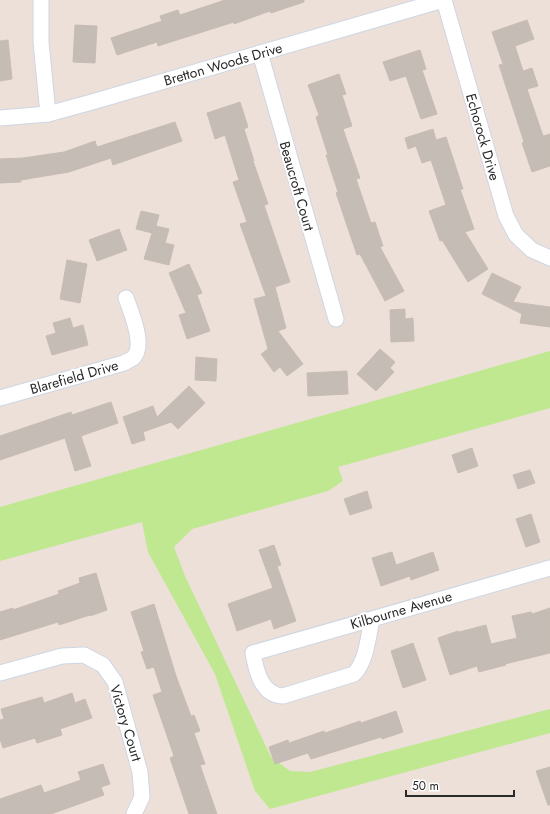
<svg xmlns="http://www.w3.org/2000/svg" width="550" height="814" viewBox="0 0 550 814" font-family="Jost,sans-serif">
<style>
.green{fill:#bfe890}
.building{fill:#c4bcb5;stroke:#c8bcb3}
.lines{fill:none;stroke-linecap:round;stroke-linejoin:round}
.minor-casing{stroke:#ced6e3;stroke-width:17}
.minor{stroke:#fff;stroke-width:15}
.labels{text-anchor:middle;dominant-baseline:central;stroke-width:4;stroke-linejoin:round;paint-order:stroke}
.street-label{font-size:14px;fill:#292929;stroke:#fff}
</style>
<rect width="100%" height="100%" fill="#ece0d9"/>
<!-- green -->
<path class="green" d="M550,351V408L338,467L343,481L328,491L192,529L174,547L185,576L271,757L290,771L310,772L550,709V733L270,809L255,791L215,674L148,552L142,522L0,561V507Z"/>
<!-- building -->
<g class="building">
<path d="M225,0H304V2L271,13L270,11L234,24V22L158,46L157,42L117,55L111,38L162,21L160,16L178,10L180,15Z"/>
<path d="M527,20L534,39L515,46L523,71L532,68L538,86L527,89L543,136L550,134V166L532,172L522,143L524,142L499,65L503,64L492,32Z"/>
<path d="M75,25L97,26L95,63L73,62Z"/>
<path d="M8,40L12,79L0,81V41Z"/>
<path d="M420,50L426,69L422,70L437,114L421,119L406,76L390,81L383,62Z"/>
<path d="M339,74L346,94L342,95L352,126L343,129L360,178L356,179L371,223L375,222L383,246L380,247L404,291L385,301L360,254L357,255L336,193L338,192L326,155H328L316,117L319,115L308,85Z"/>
<path d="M240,102L248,127L244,129L254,161H253L268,204L264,205L290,282L275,287L286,328L278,331L303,364L287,376L280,367L274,372L261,354L268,349L254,299L266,296L240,224L247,222L233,182L239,180L225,135L215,139L207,113Z"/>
<path d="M175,122L182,141L113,165L111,158L69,172L21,180V182L0,183V159L23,158L64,152L95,141L97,147Z"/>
<path d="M433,129L436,140L446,137L463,189H460L474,229L465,232L488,269L468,282L442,240L440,241L429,211L446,205L431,160L422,163L416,146L408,149L405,138Z"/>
<path d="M141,211L159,215L156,226L169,229L165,243L174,245L169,265L144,259L152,233L136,229Z"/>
<path d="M119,229L127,250L97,261L89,240Z"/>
<path d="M67,260L87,264L80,303L60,299Z"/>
<path d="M189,264L202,293L197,295L210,331L187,339L179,315L186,313L169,273Z"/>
<path d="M492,273L521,287L513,302L550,307V327L520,323L522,314L482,294Z"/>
<path d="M405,309V319L413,318L414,341L391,342L390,310Z"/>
<path d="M70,318L73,328L83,325L88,345L52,355L46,336L56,333L53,323Z"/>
<path d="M380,349L395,362L390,368L394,372L376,391L357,374Z"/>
<path d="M196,357L217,359L216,381L195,380Z"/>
<path d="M347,371L348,394L308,396L307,373Z"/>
<path d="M189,386L205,403L178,429L171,422L143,432L145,440L132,444L123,417L153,406L157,417Z"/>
<path d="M111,402L118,423L81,436L91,466L75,471L65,438L0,460V436L71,412L72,415Z"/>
<path d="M472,448L478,466L458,473L452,455Z"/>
<path d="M530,470L535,483L518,489L513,475Z"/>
<path d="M367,491L372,508L350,515L344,499Z"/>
<path d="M531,514L540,542L526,547L516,519Z"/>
<path d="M274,545L281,565L277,566L296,621L274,629L271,619L237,631L228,604L273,588L259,550Z"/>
<path d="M392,552L396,565L433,552L439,570L411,580L410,576L381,586L372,558Z"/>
<path d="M96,573L107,610L90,616V615L59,625L58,622L0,640V612L13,608V610L59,594L58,591L80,583L79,578Z"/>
<path d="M154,604L176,676L191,716L194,715L200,731L194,733L205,764L200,765L217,814H189L170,758L174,756L153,695L162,692L154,667L147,669L141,652L144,651L131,612Z"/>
<path d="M550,608V653L505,664L506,665L479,672L477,666L450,675L438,638L458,631L459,632L486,625L491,644L517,638L512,616L531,612L532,614Z"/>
<path d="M413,643L426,680L403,688L391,651Z"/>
<path d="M72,693L75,703L85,699L92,718L60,729L62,735L37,743L35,738L3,748L0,739V720L4,719L1,709L42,697L44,703Z"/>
<path d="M396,711L403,732L382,739L381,737L311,759L308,753L275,764L269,747L288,740L289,743L324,731L325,733L360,721L361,723Z"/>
<path d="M103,764L110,784L101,787L104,795L51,814H0V799L41,785L44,793L81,780L78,772Z"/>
<path d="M550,767V805H548L536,771Z"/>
</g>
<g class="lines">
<!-- minor casing -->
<g class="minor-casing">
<g id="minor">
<path d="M41,0V42L48,114"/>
<path d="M444,0L506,216L516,235L532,250L550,258"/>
<path d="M260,53L336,319"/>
<path d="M0,118L48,114L92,102L443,0"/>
<path d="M0,398L124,363C127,361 130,360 133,358C146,346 131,312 126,298"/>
<path d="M372,619C368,637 367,660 354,674L283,696C261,695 256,670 253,653L550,568"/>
<path d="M0,673L62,656L84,655L103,665L115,682L140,772L142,797L134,814"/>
</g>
</g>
<!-- minor -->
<use href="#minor" class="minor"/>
</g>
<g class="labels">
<!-- street labels -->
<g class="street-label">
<text transform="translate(223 64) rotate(-16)">Bretton Woods Drive</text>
<text transform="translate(483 137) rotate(74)">Echorock Drive</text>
<text transform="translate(297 186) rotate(74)">Beaucroft Court</text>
<text transform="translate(74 377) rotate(-16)">Blarefield Drive</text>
<text transform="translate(401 610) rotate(-16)">Kilbourne Avenue</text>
<text transform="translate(126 723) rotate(73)">Victory Court</text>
</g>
</g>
<!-- scale -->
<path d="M406 790v6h108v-6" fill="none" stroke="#292929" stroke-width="2"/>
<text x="412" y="790" font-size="12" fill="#292929" stroke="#ffffff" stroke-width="3" paint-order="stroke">50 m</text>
</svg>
